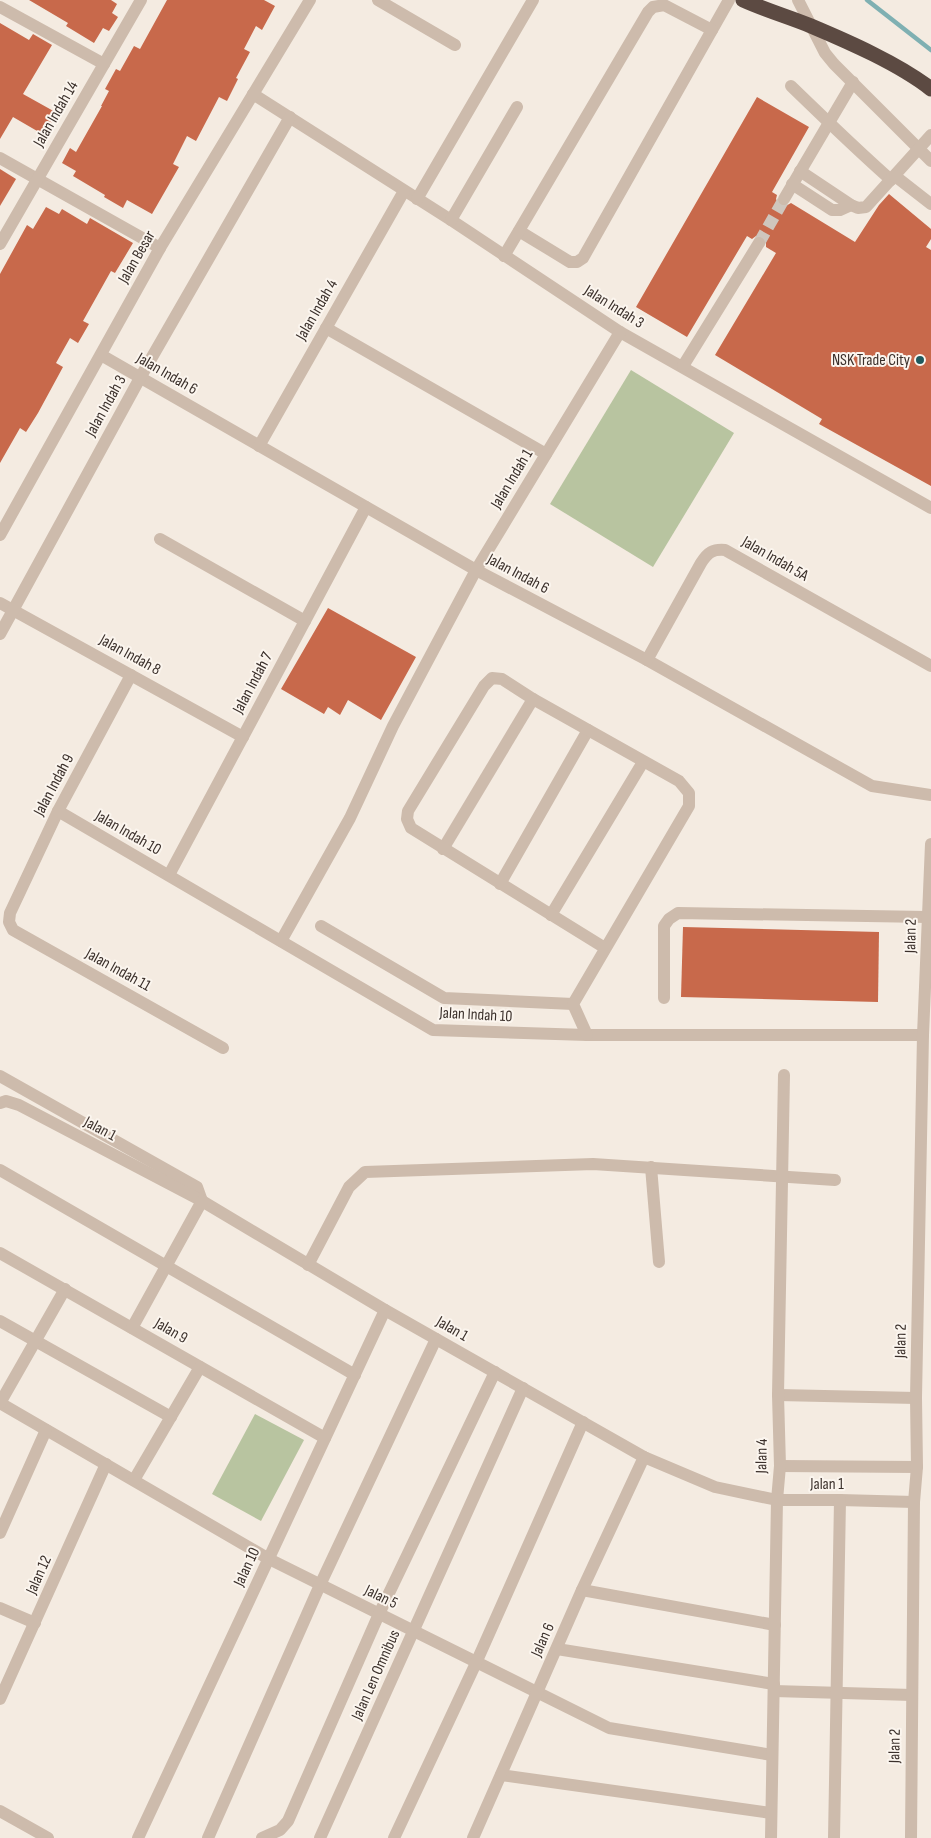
<svg xmlns="http://www.w3.org/2000/svg" width="931" height="1838" viewBox="0 0 931 1838" font-family="'Sofia Sans Condensed',sans-serif">
<style>
.green{fill:#b8c4a0}
.lines{fill:none;stroke-linecap:round;stroke-linejoin:round}
.stream{stroke:#7fb0b2;stroke-width:4.5}
.building{fill:#c8694b}
.minor-tunnel{stroke:#cfc6bd;stroke-width:12;stroke-dasharray:12 6;stroke-linecap:butt}
.minor{stroke:#cdbbac;stroke-width:12}
.highway-bridge{stroke:#5c4a42;stroke-width:15}
.poi-dot{fill:#1f5a5e;stroke:#fbf5ee;stroke-width:2}
.labels{text-anchor:middle;dominant-baseline:central;stroke-width:4;stroke-linejoin:round;paint-order:stroke}
.street-label{font-size:16px;fill:#3b302b;stroke:#fbf5ee}
.poi-label{font-size:16px;fill:#3b302b;stroke:#fbf5ee;text-anchor:end}
</style>
<rect width="100%" height="100%" fill="#f4ebe1"/>
<!-- green -->
<g class="green">
<path d="M631,370L734,433L653,567L550,504Z"/>
<path d="M255,1414L304,1440L261,1521L212,1494Z"/>
</g>
<g class="lines">
<!-- stream -->
<path class="stream" d="M867,0L931,50"/>
</g>
<!-- building -->
<g class="building">
<path d="M29,0H111L117,4L112,13L118,17L109,31L103,28L94,43L66,26L68,23Z"/>
<path d="M167,0H264L275,6L262,30L256,26L244,49L250,52L236,78L238,79L227,101L219,97L196,141L187,136L173,164L179,167L152,214L127,200L123,208L104,197L105,195L73,176L76,171L62,163L70,148L76,152L102,106H101L109,91L105,89L116,69L120,71L134,46L140,49Z"/>
<path d="M0,23L29,40L33,34L52,45L23,94L57,113L44,135L13,117L0,139Z"/>
<path d="M757,97L809,127L772,192L777,195L776,199L779,206L784,207L791,203L855,242L879,205L889,194L931,229V239L926,247L931,250V486L819,424L822,419L715,355L776,253L766,247V240L763,236H756L752,239L747,236L687,337L636,307Z"/>
<path d="M0,169L16,179L0,206Z"/>
<path d="M46,207L59,214L62,209L87,224L90,218L133,243L115,273L111,271L83,321L89,324L78,343L70,338L56,363L63,367L38,413L26,432L20,428L0,463V274L27,225L33,229Z"/>
<path d="M328,608L416,657L381,720L348,700L340,715L328,707L324,714L281,689Z"/>
<path d="M683,927L879,932L878,1002L681,997Z"/>
</g>
<g class="lines">
<!-- minor-tunnel -->
<path class="minor-tunnel" d="M759,243L784,199"/>
<!-- minor -->
<g class="minor">
<path d="M378,0L455,45"/>
<path d="M798,0L825,53L834,64L931,161"/>
<path d="M0,7L104,64"/>
<path d="M791,86C824,118 857,150 891,180"/>
<path d="M253,94L451,220L620,332L931,508"/>
<path d="M0,158L160,248"/>
<path d="M800,171L851,205L858,208L866,207L931,135"/>
<path d="M895,176L931,204"/>
<path d="M792,184L832,210H840L851,205"/>
<path d="M417,199L533,0"/>
<path d="M784,199L853,82"/>
<path d="M451,220L517,107"/>
<path d="M519,231L570,262H577L583,258L729,0"/>
<path d="M0,244L141,0"/>
<path d="M504,256L648,12L653,7L664,5L712,30"/>
<path d="M326,328L546,454"/>
<path d="M101,355L476,570L647,660L872,786L931,795"/>
<path d="M683,366L759,243"/>
<path d="M259,446L404,191"/>
<path d="M0,535L160,248L310,0"/>
<path d="M160,539L305,621"/>
<path d="M0,603L243,737"/>
<path d="M0,634L140,378L290,117"/>
<path d="M647,660L701,563C708,552 713,549 725,550L931,666"/>
<path d="M131,675L58,811L10,913L9,922L13,930L223,1048"/>
<path d="M58,811L433,1030L587,1035H923"/>
<path d="M443,849L533,699"/>
<path d="M169,875L366,507"/>
<path d="M500,884L588,730"/>
<path d="M551,915L643,762"/>
<path d="M321,926L444,998L573,1004"/>
<path d="M281,941L350,818L393,726L476,570L620,332"/>
<path d="M664,998V926L669,919L678,913L927,917"/>
<path d="M587,1035L573,1004L689,806V793L679,781L533,699L502,679L492,678L484,686L408,811L407,819L411,828L605,948"/>
<path d="M0,1076L197,1187L202,1201"/>
<path d="M0,1103L6,1101L19,1105L202,1201L385,1310L644,1457L715,1487L777,1500H840L914,1502"/>
<path d="M651,1167L659,1262"/>
<path d="M0,1170L355,1375"/>
<path d="M0,1253L325,1438"/>
<path d="M308,1265L349,1187L365,1172L593,1164L835,1180"/>
<path d="M0,1321L171,1417"/>
<path d="M132,1328L202,1201"/>
<path d="M778,1395L916,1398"/>
<path d="M0,1403L269,1559L609,1728L772,1755"/>
<path d="M0,1403L65,1289"/>
<path d="M780,1466L917,1467"/>
<path d="M134,1480L200,1367"/>
<path d="M0,1533L46,1430"/>
<path d="M582,1590L775,1625"/>
<path d="M0,1608L35,1623"/>
<path d="M557,1649L774,1684"/>
<path d="M774,1691L912,1695"/>
<path d="M0,1699L106,1464"/>
<path d="M501,1775L771,1813"/>
<path d="M0,1811L48,1838"/>
<path d="M138,1838L385,1310"/>
<path d="M208,1838L320,1585L436,1339"/>
<path d="M262,1838L280,1830L288,1821L379,1614L495,1372"/>
<path d="M320,1838L523,1388"/>
<path d="M394,1838L476,1663L583,1422"/>
<path d="M473,1838L582,1590L644,1457"/>
<path d="M771,1838L777,1500L780,1466L778,1395L784,1075"/>
<path d="M834,1838L840,1500"/>
<path d="M911,1838L914,1502L917,1467L916,1398L923,1035L931,844"/>
</g>
<!-- highway-bridge -->
<path class="highway-bridge" d="M743,0C765,10 789,17 811,26C849,42 899,64 931,89"/>
</g>
<!-- markers -->
<circle class="poi-dot" cx="920" cy="360" r="5"/>
<g class="labels">
<!-- street labels -->
<g class="street-label">
<text transform="translate(56 114) rotate(-60)">Jalan Indah 14</text>
<text transform="translate(137 257) rotate(-60)">Jalan Besar</text>
<text transform="translate(614 307) rotate(32)">Jalan Indah 3</text>
<text transform="translate(317 310) rotate(-60)">Jalan Indah 4</text>
<text transform="translate(167 374) rotate(30)">Jalan Indah 6</text>
<text transform="translate(106 406) rotate(-61)">Jalan Indah 3</text>
<text transform="translate(512 479) rotate(-59)">Jalan Indah 1</text>
<text transform="translate(775 559) rotate(30)">Jalan Indah 5A</text>
<text transform="translate(518 574) rotate(28)">Jalan Indah 6</text>
<text transform="translate(130 655) rotate(29)">Jalan Indah 8</text>
<text transform="translate(253 683) rotate(-62)">Jalan Indah 7</text>
<text transform="translate(54 785) rotate(-62)">Jalan Indah 9</text>
<text transform="translate(128 833) rotate(30)">Jalan Indah 10</text>
<text transform="translate(911 936) rotate(-89)">Jalan 2</text>
<text transform="translate(118 970) rotate(29)">Jalan Indah 11</text>
<text transform="translate(476 1015) rotate(3)">Jalan Indah 10</text>
<text transform="translate(100 1129) rotate(28)">Jalan 1</text>
<text transform="translate(452 1329) rotate(30)">Jalan 1</text>
<text transform="translate(171 1331) rotate(30)">Jalan 9</text>
<text transform="translate(901 1341) rotate(-89)">Jalan 2</text>
<text transform="translate(762 1456) rotate(-89)">Jalan 4</text>
<text x="827" y="1484">Jalan 1</text>
<text transform="translate(247 1567) rotate(-65)">Jalan 10</text>
<text transform="translate(39 1575) rotate(-66)">Jalan 12</text>
<text transform="translate(381 1597) rotate(26)">Jalan 5</text>
<text transform="translate(543 1640) rotate(-66)">Jalan 6</text>
<text transform="translate(376 1675) rotate(-66)">Jalan Len Omnibus</text>
<text transform="translate(895 1746) rotate(-89)">Jalan 2</text>
</g>
<!-- poi labels -->
<g class="poi-label">
<text x="910" y="360">NSK Trade City</text>
</g>
</g>
</svg>
